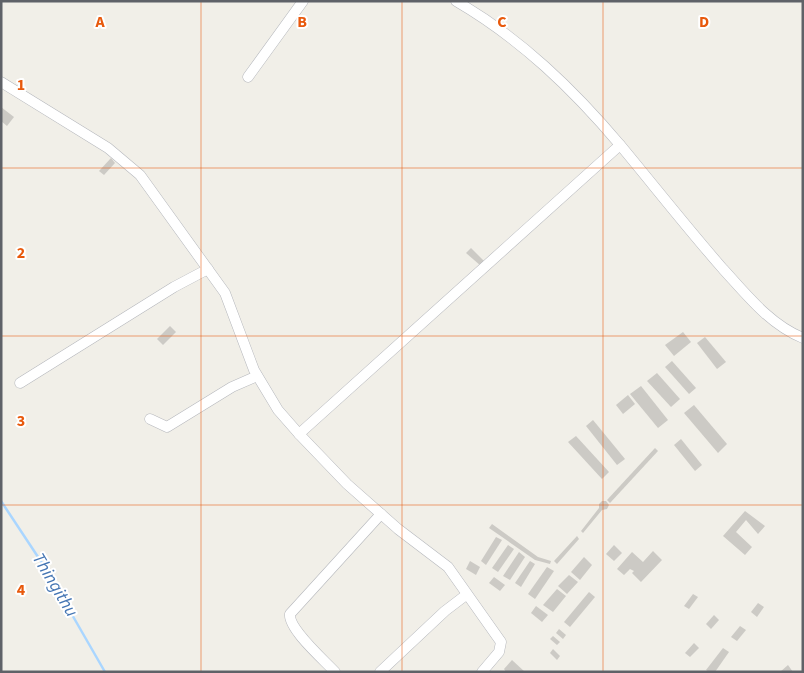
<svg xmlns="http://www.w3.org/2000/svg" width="804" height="673" viewBox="0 0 804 673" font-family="'Source Sans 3',sans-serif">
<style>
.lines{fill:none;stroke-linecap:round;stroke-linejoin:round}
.stream{stroke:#aad6ff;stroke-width:2.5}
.building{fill:#cccac5}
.street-casing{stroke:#b5b7bc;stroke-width:11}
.street{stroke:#fff;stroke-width:10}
.grid{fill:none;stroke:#e8590c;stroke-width:1;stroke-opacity:0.55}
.labels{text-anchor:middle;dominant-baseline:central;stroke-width:4;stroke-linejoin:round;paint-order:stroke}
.water-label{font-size:18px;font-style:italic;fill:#4475b3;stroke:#fff}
.grid-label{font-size:16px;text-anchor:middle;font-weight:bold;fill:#e8590c;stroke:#fff;stroke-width:4;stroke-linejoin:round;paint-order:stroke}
</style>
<rect width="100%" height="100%" fill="#f1efe8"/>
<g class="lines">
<!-- stream -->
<path class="stream" d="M1,501L44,566L105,672"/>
</g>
<!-- building -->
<g class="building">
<path d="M1,107L14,117L7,126L1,121Z"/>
<path d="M111,158L115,163L104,175L99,171Z"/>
<path d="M471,248L485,262L481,266L466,253Z"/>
<path d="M170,326L176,332L163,345L157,339Z"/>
<path d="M683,332L691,342L674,356L665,345Z"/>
<path d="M705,337L726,362L717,369L697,343Z"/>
<path d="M672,361L696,388L689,394L665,367Z"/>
<path d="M657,373L680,399L671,407L647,381Z"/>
<path d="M641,386L668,420L658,428L630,394Z"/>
<path d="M628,395L635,404L623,414L616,405Z"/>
<path d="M694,405L727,444L718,453L684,413Z"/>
<path d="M593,420L625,459L617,465L586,426Z"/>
<path d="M576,436L609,472L602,479L568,442Z"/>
<path d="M681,439L702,465L695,471L674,445Z"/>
<path d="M655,448L658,451L610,503L607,500Z"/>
<path d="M602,501H606L609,505L607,509L602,510L583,533L581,531L599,508V504Z"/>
<path d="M745,511L765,526L758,534L746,520L736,532L752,547L745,555L723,536Z"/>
<path d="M492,524L538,557L551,561L550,564L535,560L489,528Z"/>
<path d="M577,536L579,539L557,564L554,561Z"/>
<path d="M496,537L502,540L486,565L481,561Z"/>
<path d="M508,545L514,549L498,572L492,568Z"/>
<path d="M614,545L622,553L614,561L606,554Z"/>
<path d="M653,551L662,560L641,582L632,573L634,571L630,569L624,575L617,569L632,552L643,562Z"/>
<path d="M519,552L525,557L510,580L503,576Z"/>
<path d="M584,557L592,565L580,580L571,572Z"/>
<path d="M470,561L480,567L476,575L466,569Z"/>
<path d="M530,561L535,564L521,587L515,583Z"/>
<path d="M547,567L554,571L535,599L528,594Z"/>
<path d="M569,575L578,582L567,594L558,586Z"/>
<path d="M494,577L505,585L500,591L489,583Z"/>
<path d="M557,589L566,596L553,612L543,605Z"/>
<path d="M589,592L595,597L570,627L564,622Z"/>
<path d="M693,594L698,597L689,609L684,606Z"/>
<path d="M758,603L764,607L757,617L751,612Z"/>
<path d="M536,606L548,615L542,622L531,613Z"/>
<path d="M714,615L719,620L711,629L706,624Z"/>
<path d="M740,626L746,630L737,641L731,637Z"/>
<path d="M559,629L566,635L563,639L556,633Z"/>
<path d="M553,636L560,642L557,645L550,639Z"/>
<path d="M694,643L699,648L690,657L685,653Z"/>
<path d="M723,648L729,652L715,672H709L706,670Z"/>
<path d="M553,649L560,656L557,660L550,653Z"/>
<path d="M512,660L525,672H506L504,669Z"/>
<path d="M788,665L793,672H780Z"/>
</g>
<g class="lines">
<!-- street casing -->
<g class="street-casing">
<g id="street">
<path d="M456,1C521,39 573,89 621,146C655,187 688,229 723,269C746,294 770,325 803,338"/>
<path d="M248,77L303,1"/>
<path d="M1,82L108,148L140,175L225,293L254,370L278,410L299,434"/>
<path d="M20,383L174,287L208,269"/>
<path d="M150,419L167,427L232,387L257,376"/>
<path d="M335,672C324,660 288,629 290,614L381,514"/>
<path d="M380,672L445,611L466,595"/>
<path d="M482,672L499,652L501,642L448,567L398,529L347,484L299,434L620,145"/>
</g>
</g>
<!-- street -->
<use href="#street" class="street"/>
</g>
<!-- grid -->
<path class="grid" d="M201,1V672M402,1V672M603,1V672M1,168H803M1,336H803M1,505H803"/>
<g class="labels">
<!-- water labels -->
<g class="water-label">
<text transform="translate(55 585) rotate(59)">Thingithu</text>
</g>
</g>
<g class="grid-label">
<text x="100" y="27">A</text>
<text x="302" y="27">B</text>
<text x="502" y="27">C</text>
<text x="704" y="27">D</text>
<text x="21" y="90">1</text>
<text x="21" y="258">2</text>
<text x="21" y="426">3</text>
<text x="21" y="595">4</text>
</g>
<!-- border -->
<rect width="804" height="673" fill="none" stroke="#5f6268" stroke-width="5"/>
</svg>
